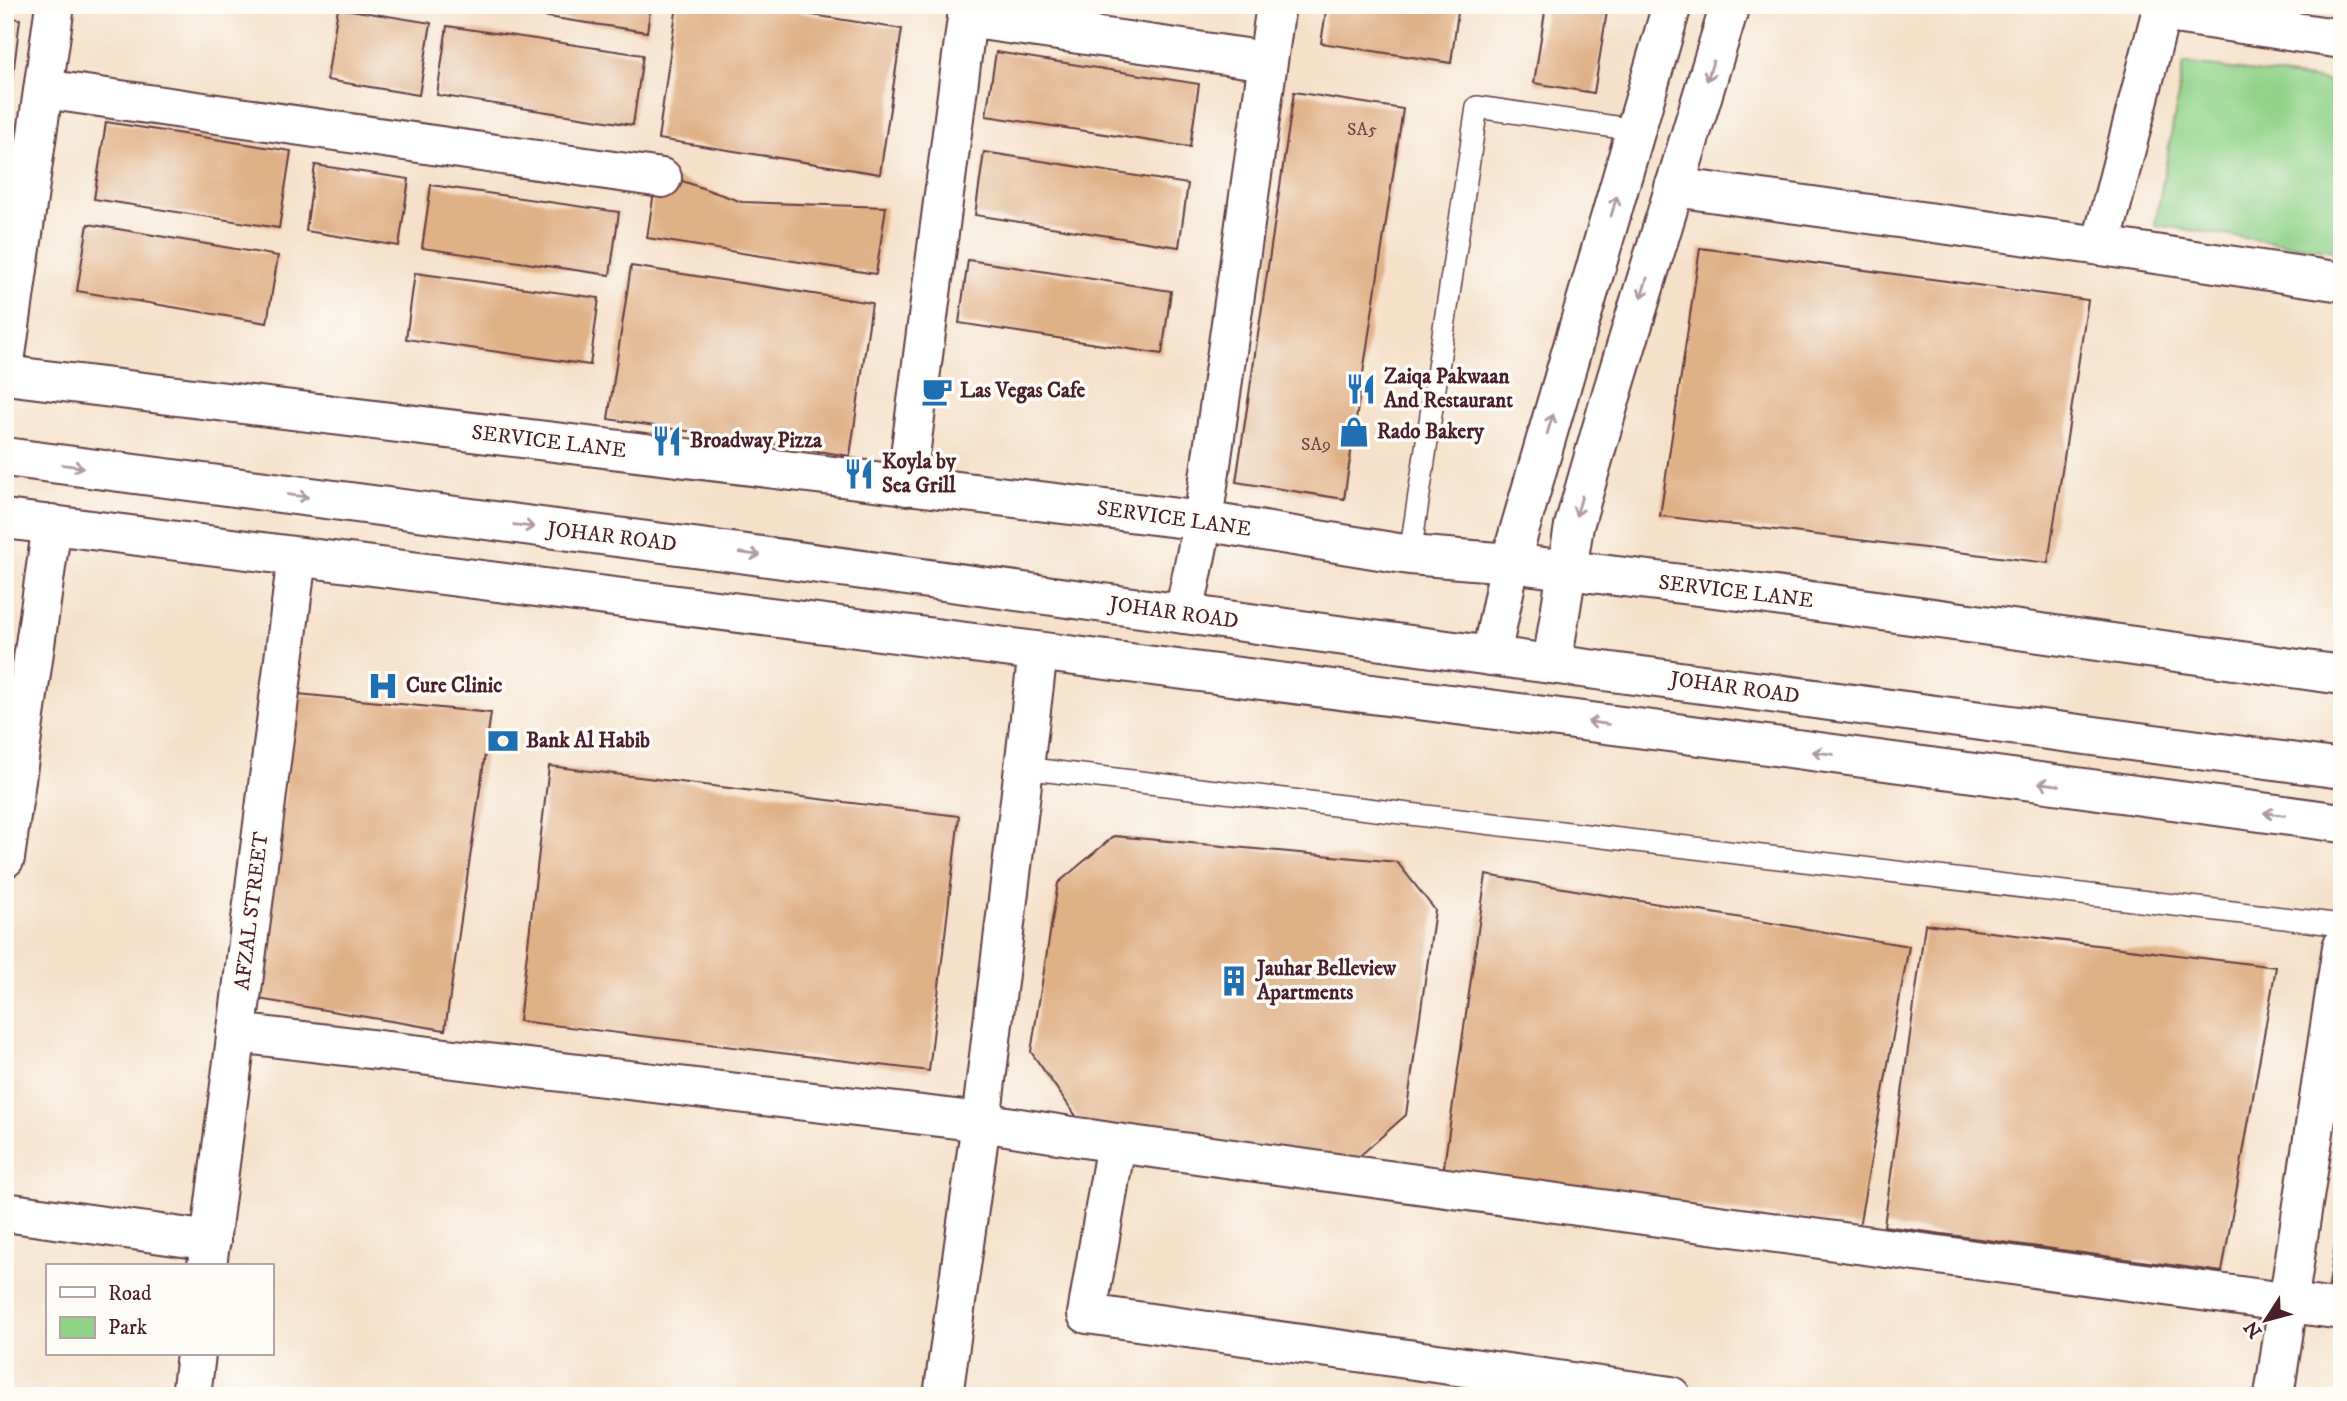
<svg xmlns="http://www.w3.org/2000/svg" width="2347" height="1401" viewBox="0 0 2347 1401" font-family="'IM FELL DW Pica',serif">
<style>
.green{fill:#92d38a;stroke:#6e795a;stroke-width:2}
.building{fill:#dfb187}
.lines{fill:none;stroke-linecap:round;stroke-linejoin:round}
.service-casing{stroke:#643c43;stroke-width:24}
.minor-casing{stroke:#643c43;stroke-width:42}
.tertiary-casing{stroke:#643c43;stroke-width:42}
.primary-casing{stroke:#643c43;stroke-width:42}
.service{stroke:#fff;stroke-width:21}
.minor{stroke:#fff;stroke-width:38}
.tertiary{stroke:#fff;stroke-width:38}
.primary{stroke:#fff;stroke-width:38}
.oneway{stroke:#ae9aa0}
.labels{text-anchor:middle;dominant-baseline:central;stroke-width:7;stroke-linejoin:round;paint-order:stroke}
.number-label{font-size:18px;fill:#6f4442}
.poi-label{font-size:21px;font-weight:bold;fill:#4a1f2b;stroke:#fdfcf7;text-anchor:start}
.street-label{font-size:21px;fill:#4a1f2b;stroke:#fdfcf7}
</style>
<rect width="100%" height="100%" fill="#fdfcf7"/>
<filter id="ink" filterUnits="userSpaceOnUse"><feTurbulence type="fractalNoise" baseFrequency=".0143" numOctaves="2"/><feDisplacementMap in="SourceGraphic" scale="14" xChannelSelector="R" yChannelSelector="G"/><feConvolveMatrix kernelMatrix="1 2 1 2 8 2 1 2 1" color-interpolation-filters="sRGB"/></filter>
<filter id="wash" filterUnits="userSpaceOnUse"><feTurbulence type="fractalNoise" baseFrequency=".00686" numOctaves="4" result="noise"/><feDisplacementMap in="SourceGraphic" scale="28" xChannelSelector="R" yChannelSelector="G"/><feGaussianBlur stdDeviation="1.57" result="paint"/><feColorMatrix in="noise" values="0 0 0 0 0 0 0 0 0 0 0 0 0 0 0 0 0 1.4 0 .05"/><feComposite in="paint" operator="in"/></filter>
<g filter="url(#wash)">
<rect width="100%" height="100%" fill="#f5e1c9"/>
<!-- green -->
<path class="green" d="M2184,63L2342,83V252L2155,225Z"/>
<g id="blocks">
<!-- building -->
<g class="building">
<path d="M468,5H651L647,32Z"/>
<path d="M677,5H749L902,29L880,174L658,139Z"/>
<path d="M1327,5H1459L1451,63L1321,43Z"/>
<path d="M1546,5H1608L1594,93L1534,83Z"/>
<path d="M338,8L431,23L419,95L327,80Z"/>
<path d="M5,17L20,19L7,124H5Z"/>
<path d="M447,26L643,55L633,125L437,95Z"/>
<path d="M996,52L1199,84L1190,147L986,116Z"/>
<path d="M1294,92L1403,109L1344,499L1236,482Z"/>
<path d="M106,122L291,151L279,228L94,199Z"/>
<path d="M984,152L1188,184L1179,247L975,215Z"/>
<path d="M315,165L409,179L399,246L306,231Z"/>
<path d="M657,172L742,202L886,207L876,274L647,238Z"/>
<path d="M431,185L619,212L610,275L422,248Z"/>
<path d="M88,224L278,256L267,323L77,291Z"/>
<path d="M1700,248L2088,300L2048,563L1660,516Z"/>
<path d="M968,260L1171,291L1162,354L959,323Z"/>
<path d="M631,266L872,303L850,456L608,419Z"/>
<path d="M415,273L599,298L590,365L406,339Z"/>
<path d="M298,694L491,713L445,1030L258,999Z"/>
<path d="M549,766L959,816L929,1071L519,1021Z"/>
<path d="M1114,836L1397,862L1435,910L1406,1115L1354,1161L1081,1123L1031,1052L1058,883Z"/>
<path d="M1486,875L1909,946L1859,1227L1443,1173Z"/>
<path d="M1925,924L2276,967L2222,1272L1884,1226Z"/>
<path d="M2340,1208H2342V1295L2328,1293Z"/>
</g>
</g>
</g>
<g filter="url(#ink)">
<use href="#blocks" fill-opacity="0" stroke="#643c43" stroke-width="2"/>
<g class="lines">
<!-- service casing -->
<g class="service-casing">
<g id="service">
<path d="M1410,555L1477,107L1636,130"/>
<path d="M1023,768L2342,925"/>
</g>
</g>
<!-- minor casing -->
<g class="minor-casing">
<g id="minor">
<path d="M2161,12L2342,39"/>
<path d="M44,89L662,178"/>
<path d="M1674,187L2101,246L2342,282"/>
<path d="M2101,246L2163,5"/>
<path d="M5,362L55,5"/>
<path d="M5,375L1203,521L1410,555L1510,563L1739,591L2342,675"/>
<path d="M906,486L967,18L1267,61"/>
<path d="M1184,614L1203,521L1276,5"/>
<path d="M5,858L52,524"/>
<path d="M236,1033L981,1122L1116,1143L2342,1310"/>
<path d="M1116,1143L1087,1314L1671,1396"/>
<path d="M5,1212L211,1241"/>
<path d="M207,1266L297,557"/>
<path d="M191,1396L196,1354"/>
<path d="M943,1396L981,1122L1038,652"/>
<path d="M2274,1396L2342,947"/>
</g>
</g>
<!-- tertiary casing -->
<g class="tertiary-casing">
<g id="tertiary">
<path d="M1491,656L1510,563L1672,5"/>
<path d="M1552,664L1574,526L1612,393L1730,5"/>
</g>
</g>
<!-- primary casing -->
<g class="primary-casing">
<g id="primary">
<path d="M5,457L739,553L1491,656L2342,769"/>
<path d="M5,519L1723,739L2342,823"/>
</g>
</g>
<!-- service -->
<use href="#service" class="service"/>
<!-- minor -->
<use href="#minor" class="minor"/>
<!-- tertiary -->
<use href="#tertiary" class="tertiary"/>
<!-- primary -->
<use href="#primary" class="primary"/>
</g>
<!-- one-way arrows -->
<defs><path id="oneway-shaft" d="M-6 0H5M1.5-3L5.5 0L1.5 3" fill="none" stroke-width="1.6" stroke-linecap="round" stroke-linejoin="round" transform="scale(1.75)"/></defs>
<g class="oneway">
<use href="#oneway-shaft" transform="translate(1710 71) rotate(107)"/>
<use href="#oneway-shaft" transform="translate(1614 206) rotate(-74)"/>
<use href="#oneway-shaft" transform="translate(1644 288) rotate(107)"/>
<use href="#oneway-shaft" transform="translate(1550 424) rotate(-74)"/>
<use href="#oneway-shaft" transform="translate(73 466) rotate(8)"/>
<use href="#oneway-shaft" transform="translate(298 496) rotate(8)"/>
<use href="#oneway-shaft" transform="translate(1579 506) rotate(106)"/>
<use href="#oneway-shaft" transform="translate(524 526) rotate(7)"/>
<use href="#oneway-shaft" transform="translate(750 554) rotate(8)"/>
<use href="#oneway-shaft" transform="translate(1598 723) rotate(-173)"/>
<use href="#oneway-shaft" transform="translate(1823 753) rotate(-172)"/>
<use href="#oneway-shaft" transform="translate(2049 784) rotate(-172)"/>
<use href="#oneway-shaft" transform="translate(2274 814) rotate(-172)"/>
</g>
</g>
<!-- icons -->
<defs>
<g id="restaurant-bare" transform="scale(2.415)"><path d="M-5-6h1v4h1v-4h1v4h1v-4h1v5L-1.5 .5V6h-2V.5L-5-1ZM5-6V6H3V1.5H1.5Q1.5-4 5-6Z" fill="#1f6fb2" stroke="#fdfcf7" stroke-width="2.5" paint-order="stroke"/></g>
<g id="cafe-bare" transform="scale(2.415)"><path d="M-5.5-4.5H6V0H3Q3 3.5 0 3.5H-2.5Q-5.5 3.5-5.5 0ZM3-3.2v2h1.7v-2ZM-6 4.5H4V6H-6Z" fill="#1f6fb2" stroke="#fdfcf7" stroke-width="2.5" paint-order="stroke"/></g>
<g id="shop-bare" transform="scale(2.415)"><path d="M-5-2.5h2.3a2.7 3.5 0 0 1 5.4 0H5L5.5 6h-11ZM-1.5-2.5h3a1.5 2.3 0 0 0-3 0Z" fill="#1f6fb2" stroke="#fdfcf7" stroke-width="2.5" paint-order="stroke"/></g>
<g id="hospital-bare" transform="scale(2.415)"><path d="M-5-5h3v3.5h4V-5h3V5h-3V1.5h-4V5h-3Z" fill="#1f6fb2" stroke="#fdfcf7" stroke-width="2.5" paint-order="stroke"/></g>
<g id="bank-bare" transform="scale(2.415)"><path d="M-6-4H6V4H-6ZM0-2.3a2.3 2.3 0 1 0 0 4.6a2.3 2.3 0 1 0 0-4.6Z" fill="#1f6fb2" stroke="#fdfcf7" stroke-width="2.5" paint-order="stroke"/></g>
<g id="building-bare" transform="scale(2.415)"><path d="M-4-6H4V6H1V3H-1V6H-4ZM-2.5-4.3h1.7v1.8h-1.7ZM.8-4.3h1.7v1.8H.8ZM-2.5-1h1.7V.8h-1.7ZM.8-1h1.7V.8H.8Z" fill="#1f6fb2" stroke="#fdfcf7" stroke-width="2.5" paint-order="stroke"/></g>
</defs>
<g fill-rule="evenodd">
<use href="#restaurant-bare" x="1361" y="389"/>
<use href="#cafe-bare" x="937" y="391"/>
<use href="#shop-bare" x="1354" y="432"/>
<use href="#restaurant-bare" x="667" y="441"/>
<use href="#restaurant-bare" x="859" y="474"/>
<use href="#hospital-bare" x="383" y="686"/>
<use href="#bank-bare" x="503" y="741"/>
<use href="#building-bare" x="1234" y="981"/>
</g>
<g class="labels">
<!-- number labels -->
<g class="number-label">
<text x="1362" y="130">SA5</text>
<text x="1316" y="445">SA9</text>
</g>
<!-- poi labels -->
<g class="poi-label">
<text x="1384" y="377">Zaiqa Pakwaan<tspan x="1384" dy="24">And Restaurant</tspan></text>
<text x="960" y="391">Las Vegas Cafe</text>
<text x="1377" y="432">Rado Bakery</text>
<text x="690" y="441">Broadway Pizza</text>
<text x="882" y="462">Koyla by<tspan x="882" dy="24">Sea Grill</tspan></text>
<text x="406" y="686">Cure Clinic</text>
<text x="526" y="741">Bank Al Habib</text>
<text x="1257" y="969">Jauhar Belleview<tspan x="1257" dy="24">Apartments</tspan></text>
</g>
<!-- street labels -->
<g class="street-label">
<text transform="translate(549 442) rotate(7)">SERVICE LANE</text>
<text transform="translate(1174 519) rotate(8)">SERVICE LANE</text>
<text transform="translate(612 537) rotate(7)">JOHAR ROAD</text>
<text transform="translate(1736 592) rotate(7)">SERVICE LANE</text>
<text transform="translate(1174 613) rotate(8)">JOHAR ROAD</text>
<text transform="translate(1735 688) rotate(8)">JOHAR ROAD</text>
<text transform="translate(252 911) rotate(-83)">AFZAL STREET</text>
</g>
</g>
<!-- margin -->
<rect width="2347" height="1401" fill="none" stroke="#fdfcf7" stroke-width="28"/>
<!-- legend -->
<rect x="46" y="1264" width="228" height="91" fill="#fdfcf7" stroke="#b5a4a5" stroke-width="2"/>
<rect x="60" y="1287" width="35" height="10" fill="#ffffff" stroke="#b5a4a5" stroke-width="2"/>
<text x="108" y="1300" font-size="21" fill="#4a1f2b">Road</text>
<rect x="60" y="1317" width="35" height="21" fill="#92d38a" stroke="#b5a4a5" stroke-width="2"/>
<text x="108" y="1334" font-size="21" fill="#4a1f2b">Park</text>
<!-- north arrow -->
<g transform="translate(2266 1320) rotate(234)" stroke="#fdfcf7" stroke-width="5" paint-order="stroke">
<path d="M0-5L12 26L0 18L-12 26Z" fill="#4a1f2b"/>
<text y="-10" font-size="19" font-weight="bold" text-anchor="middle" fill="#4a1f2b">N</text>
</g>
</svg>
